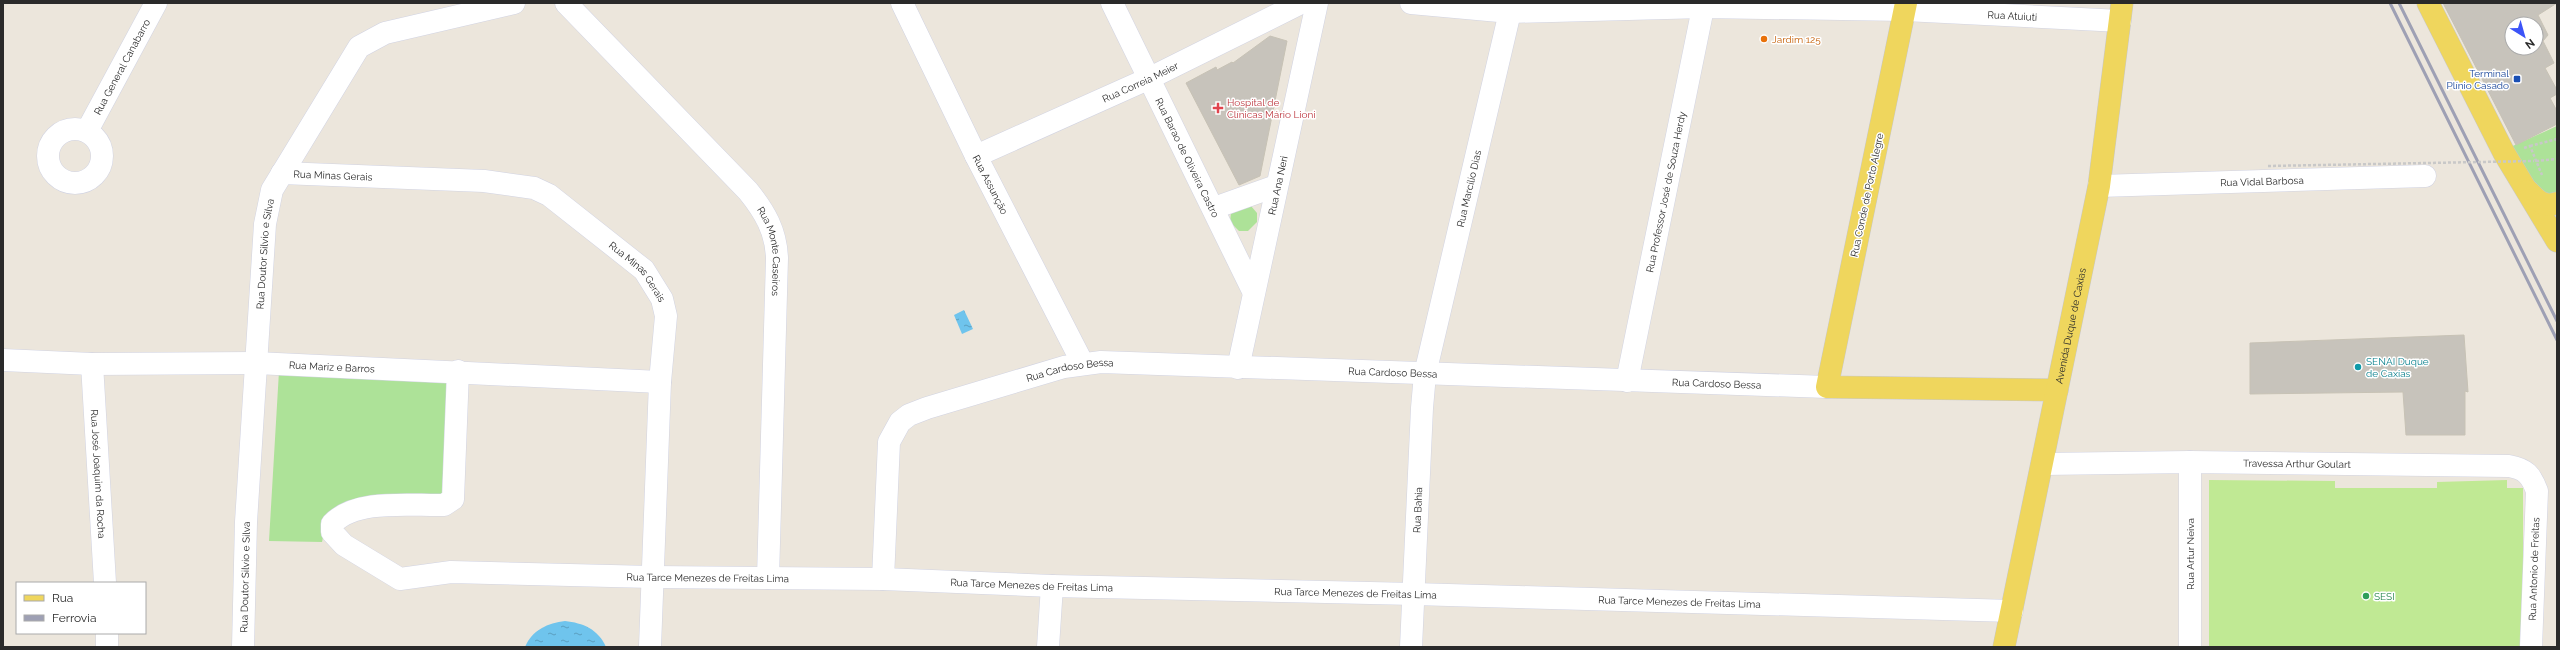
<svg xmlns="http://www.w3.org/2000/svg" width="2560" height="650" viewBox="0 0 2560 650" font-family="Raleway,sans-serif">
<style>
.grass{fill:#ade298}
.pitch{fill:#c0e994}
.water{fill:url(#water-ripples)}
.building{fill:#c7c3bb;stroke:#c7c2b5;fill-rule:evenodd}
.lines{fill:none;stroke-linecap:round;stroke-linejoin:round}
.minor-casing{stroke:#d1d3e2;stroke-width:23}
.major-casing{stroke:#c8c8c8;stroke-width:23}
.path{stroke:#c8c8c8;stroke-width:2.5;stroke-dasharray:3 2;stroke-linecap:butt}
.minor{stroke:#fff;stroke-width:22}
.major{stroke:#efd65d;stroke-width:22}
.rail{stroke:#9ea0b4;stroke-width:3}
.path-bridge{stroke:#c8c8c8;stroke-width:2.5;stroke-dasharray:3 2;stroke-linecap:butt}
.food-dot{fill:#e8710a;stroke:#fff;stroke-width:1.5}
.transit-dot{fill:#1a4fb4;stroke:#fff;stroke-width:1.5}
.health-dot{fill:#e0444e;stroke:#fff;stroke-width:1.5}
.culture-dot{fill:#0f9aa8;stroke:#fff;stroke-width:1.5}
.leisure-dot{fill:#2e9e5b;stroke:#fff;stroke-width:1.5}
.labels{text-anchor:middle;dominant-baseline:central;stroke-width:3;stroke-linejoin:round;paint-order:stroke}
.street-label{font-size:10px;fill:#2a2a2a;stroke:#fff}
.food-label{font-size:10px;fill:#c56008;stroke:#fff;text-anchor:start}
.transit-label{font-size:10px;fill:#164399;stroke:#fff;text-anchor:end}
.health-label{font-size:10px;fill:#be3a42;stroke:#fff;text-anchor:start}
.culture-label{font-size:10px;fill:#0d838f;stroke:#fff;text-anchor:start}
.leisure-label{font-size:10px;fill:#27864d;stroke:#fff;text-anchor:start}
</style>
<defs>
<pattern id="water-ripples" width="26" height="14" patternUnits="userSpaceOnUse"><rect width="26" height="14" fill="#6fc4ed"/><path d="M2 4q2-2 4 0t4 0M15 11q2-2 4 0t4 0" fill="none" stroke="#5b9fc0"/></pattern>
</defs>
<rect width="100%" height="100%" fill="#ece6dc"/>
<!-- grass -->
<g class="grass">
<path d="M2557,126V200L2544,202L2506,149Z"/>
<path d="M1251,206L1257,213V222L1248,231H1239L1230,222L1231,213Z"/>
<path d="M279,371L449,378L448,497L326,524L322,542L269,541Z"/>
</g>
<!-- pitch -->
<path class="pitch" d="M2209,480L2335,481V488H2437V482L2507,480V488H2523V647H2209Z"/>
<!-- water -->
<g class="water">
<path d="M964,310L973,329L962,334L954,315Z"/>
<path d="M565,621C583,623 598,629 606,647H525C532,630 548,623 565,621Z"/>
</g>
<!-- building -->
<g class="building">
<path d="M2443,3H2557L2538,15L2548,35L2543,41L2554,63L2545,68L2557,90V94L2550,98L2557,111V124L2516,145ZM2512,24H2536V48H2512Z"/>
<path d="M1270,36L1287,41L1260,176L1239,185L1186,83L1216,67L1217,70L1232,62L1233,63Z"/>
<path d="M2464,335L2468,392L2465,391V435H2406L2403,392L2250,394V343Z"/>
</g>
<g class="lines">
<!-- minor casing -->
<g class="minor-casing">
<g id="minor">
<path id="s1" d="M566,3L748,191C765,212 776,231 777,258L768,578"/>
<path id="s2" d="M902,3L976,156L1083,364"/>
<path id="s3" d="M1112,3L1253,291"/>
<path id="s4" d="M1411,3L1510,12L1704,7L1905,10L2120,21"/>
<circle cx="75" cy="156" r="27"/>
<path id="s5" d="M87,131L156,3"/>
<path id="s6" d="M976,156L1150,78L1301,3"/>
<path id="s7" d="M282,173L484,181L534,188L549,195L644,270L662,299L666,316L660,382L650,647"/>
<path id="s8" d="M2099,186L2425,176"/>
<path d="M1214,208L1276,186"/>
<path id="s9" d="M3,360L92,364L256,363L660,382"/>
<path id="s10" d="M92,364L105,583"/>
<path id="s11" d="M1238,368L1317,3"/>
<path id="s12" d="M458,371L453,499L444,505C411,506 356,498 332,524V532L344,545L400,579L451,572L652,577L883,579L1052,586L1414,594L2012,611"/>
<path id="s13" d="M1627,381L1704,3"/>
<path d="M2190,462V647"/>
<path id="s14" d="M2043,464L2190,462L2509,466C2526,469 2531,475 2537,491L2531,647"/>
<path id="s15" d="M883,579L889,442L900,422L909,415L927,408L1064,367L1101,362L1827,387"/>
<path d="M107,647V633"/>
<path id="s16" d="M243,647L246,522L265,224L272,190L359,47L385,33L514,3"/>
<path d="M1048,647L1052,586"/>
<path id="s17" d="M1411,647L1422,408L1425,374L1510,12L1509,3"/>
</g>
</g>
<!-- major casing -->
<g class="major-casing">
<g id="major">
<path d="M1906,3L1827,387L2057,390"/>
<path d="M2428,3L2504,153L2557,241"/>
<path d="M2528,191C2537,200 2544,208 2557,203"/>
<path id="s18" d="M2004,647L2099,186L2122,3"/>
</g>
</g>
<!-- path -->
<g class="path">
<path d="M2530,146L2557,139"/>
<path d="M2524,148L2530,146L2542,175"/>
<path d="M2536,161L2557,159"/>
</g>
<!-- minor -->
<use href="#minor" class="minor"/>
<!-- major -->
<use href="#major" class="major"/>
<!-- rail -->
<g class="rail">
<path d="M2390,3L2557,340"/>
<path d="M2399,3L2557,321"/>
</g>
<!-- path-bridge -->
<path class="path-bridge" d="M2268,166L2534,161"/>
</g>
<!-- markers -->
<circle class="food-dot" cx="1764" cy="39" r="4"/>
<rect class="transit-dot" x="2513" y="75" width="8" height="8" rx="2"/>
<path class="health-dot" d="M1216 102h4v4h4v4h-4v4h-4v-4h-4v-4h4z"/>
<circle class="culture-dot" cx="2358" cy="367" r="4"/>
<circle class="leisure-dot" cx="2366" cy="596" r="4"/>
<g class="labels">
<!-- street labels -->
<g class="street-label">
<text stroke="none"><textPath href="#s4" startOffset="602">Rua Atuiuti</textPath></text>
<text stroke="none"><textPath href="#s5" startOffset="73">Rua General Canabarro</textPath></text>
<text stroke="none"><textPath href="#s6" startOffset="180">Rua Correia Meier</textPath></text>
<text stroke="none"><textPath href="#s3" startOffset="172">Rua Barao de Oliveira Castro</textPath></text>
<text stroke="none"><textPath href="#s7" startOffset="51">Rua Minas Gerais</textPath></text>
<text stroke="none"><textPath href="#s8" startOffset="163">Rua Vidal Barbosa</textPath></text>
<text stroke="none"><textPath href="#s2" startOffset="202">Rua Assunção</textPath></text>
<text stroke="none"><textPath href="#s11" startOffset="187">Rua Ana Neri</textPath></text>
<text stroke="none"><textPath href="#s17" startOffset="464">Rua Marcílio Dias</textPath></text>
<text stroke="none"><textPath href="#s13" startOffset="193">Rua Professor José de Souza Herdy</textPath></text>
<text transform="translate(1867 195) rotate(-78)">Rua Conde de Porto Alegre</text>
<text stroke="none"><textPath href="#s1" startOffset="328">Rua Monte Caseiros</textPath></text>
<text stroke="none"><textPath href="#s16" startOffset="394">Rua Doutor Silvio e Silva</textPath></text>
<text stroke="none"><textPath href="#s7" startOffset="387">Rua Minas Gerais</textPath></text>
<text stroke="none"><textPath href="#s18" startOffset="328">Avenida Duque de Caxias</textPath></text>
<text stroke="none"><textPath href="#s9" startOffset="329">Rua Mariz e Barros</textPath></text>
<text stroke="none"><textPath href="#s15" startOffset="339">Rua Cardoso Bessa</textPath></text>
<text stroke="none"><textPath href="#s15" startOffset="663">Rua Cardoso Bessa</textPath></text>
<text stroke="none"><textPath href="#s15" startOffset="987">Rua Cardoso Bessa</textPath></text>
<text stroke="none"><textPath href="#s14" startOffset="254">Travessa Arthur Goulart</textPath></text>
<text stroke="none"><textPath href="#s10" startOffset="110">Rua José Joaquim da Rocha</textPath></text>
<text stroke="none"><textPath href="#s17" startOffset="137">Rua Bahia</textPath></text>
<text transform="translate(2190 554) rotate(-90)">Rua Artur Neiva</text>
<text transform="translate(2534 569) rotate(-88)">Rua Antonio de Freitas</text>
<text stroke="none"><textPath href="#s16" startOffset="70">Rua Doutor Silvio e Silva</textPath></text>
<text stroke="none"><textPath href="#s12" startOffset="655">Rua Tarce Menezes de Freitas Lima</textPath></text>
<text stroke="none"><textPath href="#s12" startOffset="979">Rua Tarce Menezes de Freitas Lima</textPath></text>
<text stroke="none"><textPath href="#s12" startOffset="1303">Rua Tarce Menezes de Freitas Lima</textPath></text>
<text stroke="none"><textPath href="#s12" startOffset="1627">Rua Tarce Menezes de Freitas Lima</textPath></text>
</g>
<!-- food labels -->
<g class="food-label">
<text x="1772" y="39">Jardim 125</text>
</g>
<!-- transit labels -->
<g class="transit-label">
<text x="2509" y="73">Terminal<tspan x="2509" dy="12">Plínio Casado</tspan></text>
</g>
<!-- health labels -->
<g class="health-label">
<text x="1227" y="102">Hospital de<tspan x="1227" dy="12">Clínicas Mário Lioni</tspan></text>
</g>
<!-- culture labels -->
<g class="culture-label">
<text x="2366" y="361">SENAI Duque<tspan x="2366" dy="12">de Caxias</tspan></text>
</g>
<!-- leisure labels -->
<g class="leisure-label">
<text x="2374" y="596">SESI</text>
</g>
</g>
<!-- border -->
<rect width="2560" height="650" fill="none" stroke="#2a2a2a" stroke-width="8"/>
<!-- legend -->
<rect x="16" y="582" width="130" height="52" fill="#ffffff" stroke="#aaaaaa"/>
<rect x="24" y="595" width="20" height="6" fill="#efd65d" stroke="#aaaaaa"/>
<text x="52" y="602" font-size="12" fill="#2a2a2a">Rua</text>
<rect x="24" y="615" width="20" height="6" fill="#9ea0b4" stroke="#aaaaaa"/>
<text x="52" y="622" font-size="12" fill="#2a2a2a">Ferrovia</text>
<!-- north arrow -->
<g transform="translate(2524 36) rotate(143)"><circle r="19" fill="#ffffff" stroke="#aaaaaa"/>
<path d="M0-3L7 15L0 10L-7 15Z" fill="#3c54f8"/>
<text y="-6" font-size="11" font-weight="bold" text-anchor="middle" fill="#2a2a2a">N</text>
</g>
</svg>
